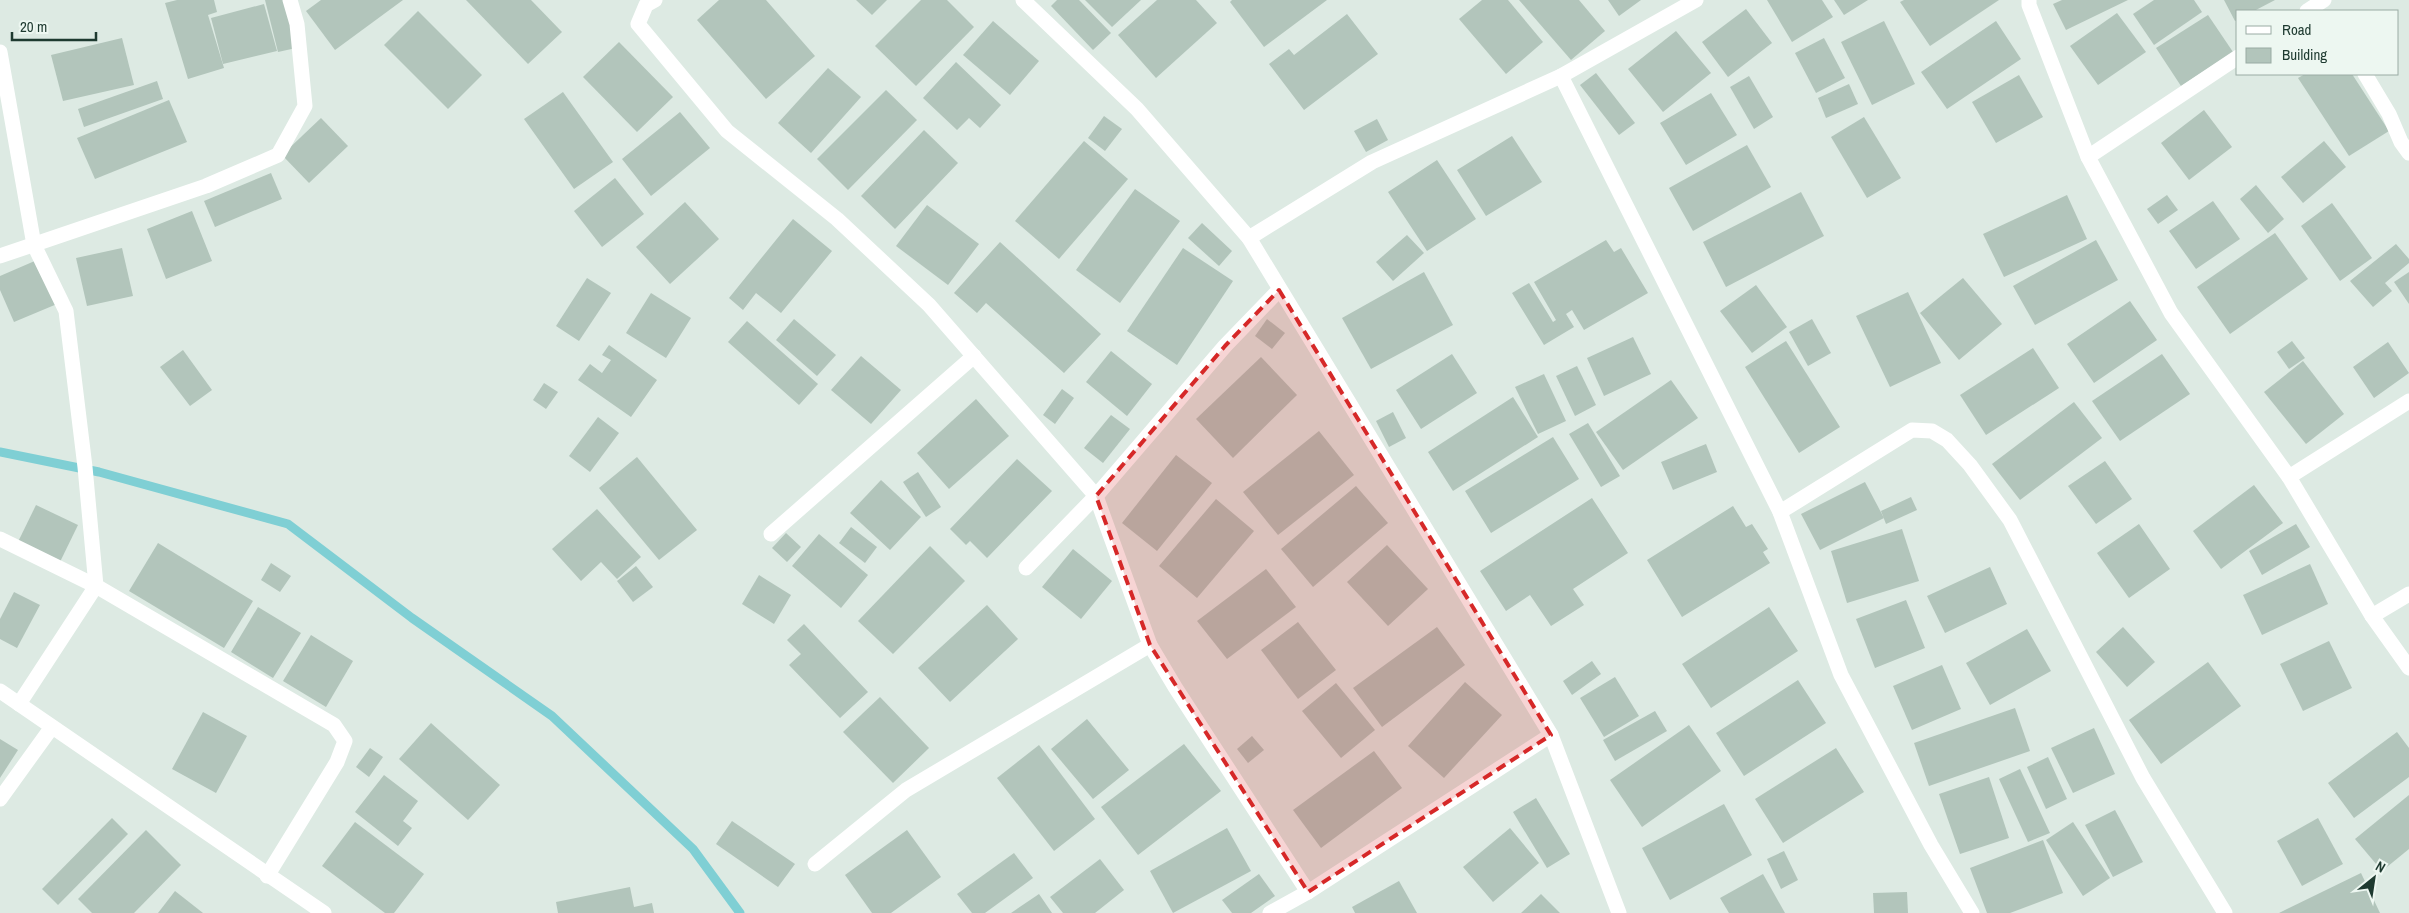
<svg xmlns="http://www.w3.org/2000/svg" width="2409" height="913" viewBox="0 0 2409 913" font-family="'Archivo Narrow',sans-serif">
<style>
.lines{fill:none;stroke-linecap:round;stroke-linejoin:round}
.stream{stroke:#7fcfd4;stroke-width:9}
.building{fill:#b2c5bb}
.minor{stroke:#fff;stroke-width:15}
.marked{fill:#d62828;fill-opacity:0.2;stroke:#d62828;stroke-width:4;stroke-dasharray:10 6;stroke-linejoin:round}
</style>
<rect width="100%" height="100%" fill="#ddeae3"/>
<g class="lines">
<!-- stream -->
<path class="stream" d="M0,452L99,472L288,524L412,618L552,716L693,849L740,913"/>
</g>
<!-- building -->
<g class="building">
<path d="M177,0H214L217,12L208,15L224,68L188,79L165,3Z"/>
<path d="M265,0H284L296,48L278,52Z"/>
<path d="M321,0H403L335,50L306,11Z"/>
<path d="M466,0H531L562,32L528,64Z"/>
<path d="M719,0H766L815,56L766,99L697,20Z"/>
<path d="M856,0H887L872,15Z"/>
<path d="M921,0H947L974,27L916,86L875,46Z"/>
<path d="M1057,0H1079L1111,33L1093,50L1051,6Z"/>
<path d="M1085,0H1141L1112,27Z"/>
<path d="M1157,0H1196L1217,23L1156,78L1118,35Z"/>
<path d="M1232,0H1327L1264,47L1230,2Z"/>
<path d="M1482,0H1508L1543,42L1506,74L1459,19Z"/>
<path d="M1519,0H1579L1605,31L1571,60Z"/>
<path d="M1608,0H1641L1619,16Z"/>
<path d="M1767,0H1822L1833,17L1792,42Z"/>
<path d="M1834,0H1868L1844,15Z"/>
<path d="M1904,0H1999L1930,46L1900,2Z"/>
<path d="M2062,0H2128L2066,30L2053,4Z"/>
<path d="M2154,0H2194L2202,12L2154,45L2133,14Z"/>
<path d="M2224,0H2275L2254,11H2238V20L2235,21Z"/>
<path d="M264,4L277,51L223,64L211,18Z"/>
<path d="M1746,9L1772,43L1728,77L1702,42Z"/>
<path d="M418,11L482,75L448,109L384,45Z"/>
<path d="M2117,13L2146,52L2098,85L2070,46Z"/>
<path d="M1347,14L1378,54L1304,110L1269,64L1289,49L1294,55Z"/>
<path d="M2208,15L2233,52L2181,86L2156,48Z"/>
<path d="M993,21L1039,61L1010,95L963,55Z"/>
<path d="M1884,21L1915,84L1872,105L1841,42Z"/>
<path d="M1996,21L2021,59L1947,109L1921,72Z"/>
<path d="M1676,31L1711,73L1663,112L1628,69Z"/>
<path d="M122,38L134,85L63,101L51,55Z"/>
<path d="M1824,38L1845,78L1816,93L1795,53Z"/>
<path d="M619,42L673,97L637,132L583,77Z"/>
<path d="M956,62L1001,105L980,128L969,118L957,130L923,98Z"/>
<path d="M828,68L861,97L811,153L778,123Z"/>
<path d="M1596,73L1635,123L1619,135L1580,85Z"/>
<path d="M2305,74H2352L2389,131L2349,156L2298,78Z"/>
<path d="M2019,75L2043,117L1996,143L1972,102Z"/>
<path d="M1749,76L1773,117L1754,129L1730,87Z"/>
<path d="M157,81L163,99L84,127L78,109Z"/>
<path d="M1849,84L1858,104L1826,118L1818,98Z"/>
<path d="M886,90L917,120L848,190L817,159Z"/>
<path d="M563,92L613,162L574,189L524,119Z"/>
<path d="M1711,93L1737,135L1686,165L1660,123Z"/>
<path d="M169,100L187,142L95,179L77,138Z"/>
<path d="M2204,110L2232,147L2189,180L2161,143Z"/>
<path d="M680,112L710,148L651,196L622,159Z"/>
<path d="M1104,116L1122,129L1105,151L1088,138Z"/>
<path d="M1864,117L1901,178L1867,198L1831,137Z"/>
<path d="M321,118L348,146L309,183L282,155Z"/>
<path d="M1377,119L1388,140L1366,152L1354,131Z"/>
<path d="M924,130L958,163L895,229L861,196Z"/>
<path d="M1512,136L1542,182L1486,216L1457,170Z"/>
<path d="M1084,141L1128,179L1059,259L1015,221Z"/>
<path d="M2324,141L2346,167L2303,203L2281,177Z"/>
<path d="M1747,145L1771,187L1693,231L1669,188Z"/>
<path d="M1437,160L1476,219L1427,251L1388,192Z"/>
<path d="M271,173L282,199L215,227L204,201Z"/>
<path d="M615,178L644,214L602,247L574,211Z"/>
<path d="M2256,185L2284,219L2268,233L2240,199Z"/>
<path d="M1135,189L1180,221L1120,303L1076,270Z"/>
<path d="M1801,192L1824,236L1726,287L1703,242Z"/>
<path d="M2067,195L2087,239L2004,277L1983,234Z"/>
<path d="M2167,195L2178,210L2158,224L2147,209Z"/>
<path d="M2213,201L2240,239L2196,269L2169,231Z"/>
<path d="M685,202L719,239L670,284L636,247Z"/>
<path d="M2332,203L2372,258L2340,281L2301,226Z"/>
<path d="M927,205L979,244L948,285L896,246Z"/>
<path d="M192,211L212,261L166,279L147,229Z"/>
<path d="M793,219L832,251L781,313L756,293L743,310L729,298Z"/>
<path d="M1202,223L1232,251L1219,266L1188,238Z"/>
<path d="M2275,233L2308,279L2230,334L2197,287Z"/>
<path d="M1407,235L1424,253L1393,281L1376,262Z"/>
<path d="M1606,240L1614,252L1621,248L1648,293L1584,330L1572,310L1566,314L1574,327L1544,345L1512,293L1529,283L1553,322L1556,320L1534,282Z"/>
<path d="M2096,240L2118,280L2035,325L2013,286Z"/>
<path d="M1000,242L1101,334L1064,373L986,303L977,313L954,293Z"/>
<path d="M2396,244L2409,259V263L2385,283L2392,291L2373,307L2350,281Z"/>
<path d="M122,248L133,296L87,306L76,258Z"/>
<path d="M1183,248L1233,281L1177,365L1127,331Z"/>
<path d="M37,260L57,304L14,322L0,290V276Z"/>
<path d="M1424,272L1453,325L1371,369L1342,318Z"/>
<path d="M2409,272V304L2394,282Z"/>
<path d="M587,278L611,293L579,341L556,326Z"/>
<path d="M1963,278L2002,324L1959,360L1920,313Z"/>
<path d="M1756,285L1787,327L1752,353L1720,311Z"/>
<path d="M1908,292L1941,363L1890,387L1856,316Z"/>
<path d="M651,293L691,318L666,358L626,333Z"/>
<path d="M2130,301L2157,340L2094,383L2067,344Z"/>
<path d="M794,319L836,355L817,376L776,340Z"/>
<path d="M1267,319L1285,333L1272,349L1255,336Z"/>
<path d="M1812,319L1831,353L1808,366L1789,332Z"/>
<path d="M747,321L818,384L799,405L728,342Z"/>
<path d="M1633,337L1651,374L1604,396L1587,358Z"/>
<path d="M1786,341L1840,427L1799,453L1745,367Z"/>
<path d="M2292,341L2305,358L2289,369L2277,352Z"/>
<path d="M2388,342L2409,373L2374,398L2353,367Z"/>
<path d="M609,345L657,380L631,417L578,380L590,364L602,373L611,360L602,355Z"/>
<path d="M2033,348L2059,388L1986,435L1960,395Z"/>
<path d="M183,350L212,390L190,406L160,367Z"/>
<path d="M1111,351L1152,384L1127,416L1086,382Z"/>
<path d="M1452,354L1477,393L1421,429L1396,390Z"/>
<path d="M2162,354L2190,394L2120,441L2092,401Z"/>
<path d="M861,356L901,390L871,424L831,390Z"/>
<path d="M1261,357L1297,395L1233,458L1196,419Z"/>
<path d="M2303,361L2344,414L2306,444L2264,392Z"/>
<path d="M1577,366L1596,405L1575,416L1556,376Z"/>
<path d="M1544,374L1566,421L1538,434L1515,387Z"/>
<path d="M1671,380L1698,418L1623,470L1596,432Z"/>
<path d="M544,383L558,392L546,409L533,400Z"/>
<path d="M1062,389L1074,398L1055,424L1043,415Z"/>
<path d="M1513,397L1538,437L1453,491L1428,452Z"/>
<path d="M976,399L1009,436L949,489L917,453Z"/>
<path d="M2074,402L2102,438L2020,500L1992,464Z"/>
<path d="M1393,412L1406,438L1389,447L1376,421Z"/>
<path d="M1111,415L1130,429L1103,463L1084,448Z"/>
<path d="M598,417L619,433L590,472L569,456Z"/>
<path d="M1588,423L1620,476L1601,487L1569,434Z"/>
<path d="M1319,431L1354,475L1278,535L1243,492Z"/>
<path d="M1553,437L1579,479L1491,533L1465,491Z"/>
<path d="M1706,444L1717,472L1673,490L1661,462Z"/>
<path d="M1176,455L1212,483L1157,551L1122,523Z"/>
<path d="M637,457L697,530L659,560L599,488Z"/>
<path d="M1017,459L1052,491L987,558L970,541L966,545L950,529Z"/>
<path d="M2105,461L2132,499L2096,524L2068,486Z"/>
<path d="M918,472L941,507L926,517L903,482Z"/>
<path d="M881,480L921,517L890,550L850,513Z"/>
<path d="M1865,482L1884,518L1820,550L1801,514Z"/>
<path d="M2254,485L2283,523L2221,569L2193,531Z"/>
<path d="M1356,486L1388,523L1313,587L1281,549Z"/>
<path d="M1911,497L1917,510L1886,524L1881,511Z"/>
<path d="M1592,498L1628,553L1573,589L1584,605L1551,626L1530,595L1506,611L1480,571Z"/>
<path d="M1216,499L1254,531L1197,598L1159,566Z"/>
<path d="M36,505L78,525L58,566L16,546Z"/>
<path d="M1733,506L1746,527L1752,524L1768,549L1763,552L1770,563L1682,617L1647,560Z"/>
<path d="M597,509L641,557L617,579L601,562L581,581L552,549Z"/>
<path d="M2139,524L2170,569L2129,598L2097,553Z"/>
<path d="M2296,524L2310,547L2262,575L2249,551Z"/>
<path d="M851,527L877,547L865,563L839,543Z"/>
<path d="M1902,529L1919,581L1847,603L1831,551Z"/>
<path d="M786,533L801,547L787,562L772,548Z"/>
<path d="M819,534L868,575L841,608L792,566Z"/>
<path d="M158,543L253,601L224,648L129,591Z"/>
<path d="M1387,545L1428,589L1388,626L1347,582Z"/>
<path d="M930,546L965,581L893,654L858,621Z"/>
<path d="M1073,549L1112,581L1081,619L1042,587Z"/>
<path d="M271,563L291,576L280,592L261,580Z"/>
<path d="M2310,564L2328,604L2262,635L2243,595Z"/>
<path d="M636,566L653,587L633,602L617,581Z"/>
<path d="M1990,567L2007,604L1945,633L1927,596Z"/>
<path d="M1266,569L1296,607L1227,659L1197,621Z"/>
<path d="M759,575L791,595L774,624L742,604Z"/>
<path d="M14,592L40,605L17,648L0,639V619Z"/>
<path d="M1906,600L1925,648L1875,668L1856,619Z"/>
<path d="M987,605L1018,639L950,702L918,668Z"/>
<path d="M258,607L301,633L273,678L231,652Z"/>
<path d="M1769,607L1798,651L1711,708L1682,664Z"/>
<path d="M1298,622L1336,670L1298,699L1261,650Z"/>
<path d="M804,624L868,692L840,718L789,665L801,654L787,640Z"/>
<path d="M1437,627L1465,665L1382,727L1353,688Z"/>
<path d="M2123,627L2155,662L2127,687L2096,652Z"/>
<path d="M2027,629L2051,671L1990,705L1966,663Z"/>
<path d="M311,635L353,661L326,707L283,681Z"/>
<path d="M2329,641L2352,688L2303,711L2280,664Z"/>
<path d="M1592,661L1601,674L1572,695L1563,681Z"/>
<path d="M2208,662L2241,706L2161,764L2129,720Z"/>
<path d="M1942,665L1961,709L1912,730L1893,686Z"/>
<path d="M1615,677L1639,716L1604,737L1580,698Z"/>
<path d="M1798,680L1826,723L1744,776L1716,733Z"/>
<path d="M1465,682L1502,715L1444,778L1408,746Z"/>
<path d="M1336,683L1375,730L1341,758L1302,711Z"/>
<path d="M880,697L929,748L893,783L843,732Z"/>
<path d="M2015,708L2030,751L1929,786L1914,743Z"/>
<path d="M1655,711L1667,731L1615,761L1603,740Z"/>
<path d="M203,712L247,736L216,793L172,769Z"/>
<path d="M1087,719L1129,770L1093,799L1051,749Z"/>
<path d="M431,723L500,785L468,820L399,759Z"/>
<path d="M1689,725L1721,771L1642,827L1610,780Z"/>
<path d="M2094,728L2115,774L2073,793L2051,748Z"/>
<path d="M2397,732L2409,748V777L2354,818L2328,783Z"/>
<path d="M1252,736L1264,750L1248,763L1237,749Z"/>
<path d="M0,739L18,750L0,778Z"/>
<path d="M1184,744L1221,791L1138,855L1101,807Z"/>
<path d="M1039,745L1095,819L1054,851L997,778Z"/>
<path d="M370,748L383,757L369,777L356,767Z"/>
<path d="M1836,748L1864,792L1783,843L1755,799Z"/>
<path d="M1374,751L1402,788L1321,848L1293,810Z"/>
<path d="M2048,757L2067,799L2046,809L2027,767Z"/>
<path d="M2020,769L2050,833L2028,842L1999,779Z"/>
<path d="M384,775L418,801L403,821L412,828L398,846L355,812Z"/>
<path d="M1989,777L2009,838L1960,854L1939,794Z"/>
<path d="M2409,795V849L2382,871L2355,839Z"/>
<path d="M1536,798L1570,854L1547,868L1513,812Z"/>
<path d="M1724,804L1752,855L1670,900L1642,848Z"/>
<path d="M2115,810L2143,862L2113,877L2085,825Z"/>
<path d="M112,818L128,834L58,905L42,889Z"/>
<path d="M2318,818L2343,864L2302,886L2277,841Z"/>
<path d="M732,821L795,864L778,887L716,844Z"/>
<path d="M355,822L424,874L394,913H385L322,866Z"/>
<path d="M2073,822L2110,878L2083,896L2046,840Z"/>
<path d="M1227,828L1251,871L1173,913L1150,871Z"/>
<path d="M1510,828L1539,863L1493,902L1463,867Z"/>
<path d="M146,830L181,865L134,913H92L78,899Z"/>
<path d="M907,830L941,877L891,913H872L845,875Z"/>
<path d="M2043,840L2063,893L2010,913H1987L1970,868Z"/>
<path d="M1784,851L1798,880L1781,889L1767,859Z"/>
<path d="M1014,853L1033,878L985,913H972L957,894Z"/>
<path d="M1100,859L1124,890L1095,913H1063L1050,897Z"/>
<path d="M2361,873L2380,913H2279Z"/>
<path d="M1259,874L1275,896L1251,913H1232L1222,900Z"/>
<path d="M1763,874L1785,913H1729L1720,898Z"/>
<path d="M1399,881L1417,913H1355L1352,907Z"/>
<path d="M630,887L634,907L652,903L654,913H558L556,902Z"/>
<path d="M175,891L203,913H158Z"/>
<path d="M1907,892L1908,913H1874L1873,893Z"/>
<path d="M1039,894L1052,913H1011Z"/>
<path d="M1541,894L1560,913H1521Z"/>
</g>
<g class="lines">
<!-- minor -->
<g class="minor">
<path d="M655,0L646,5L638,24L727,131L837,219L929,305L1096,496L1150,645L1175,687L1308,892"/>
<path d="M1023,0L1137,109L1249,238L1551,735L1619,913"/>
<path d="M2029,0V5L2088,157L2171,313L2289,477L2372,616L2409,668"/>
<path d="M2307,11L2324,0"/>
<path d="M0,52L34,245L66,311L85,467L96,586L19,704"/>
<path d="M2365,74L2389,114L2401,142L2409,153"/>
<path d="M1561,76L1780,512L1841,675L1931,845L1972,913"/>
<path d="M2088,157L2238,57"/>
<path d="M1249,238L1372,162L1561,76L1696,0"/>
<path d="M0,256L206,186L278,155L305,106L297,24L290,0"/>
<path d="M2289,477L2409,401"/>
<path d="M1780,512L1912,430L1932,431L1947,440L1970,465L2010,520L2143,778L2225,913"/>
<path d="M771,534L974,356"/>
<path d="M0,539L96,586L334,725L345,741L337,762L267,876"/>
<path d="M1026,568L1096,496L1225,346L1279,290"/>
<path d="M2372,616L2409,594"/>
<path d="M0,691L324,913"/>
<path d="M0,799L52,727"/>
<path d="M815,864L906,790L1150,645"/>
<path d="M1270,913L1308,892L1551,735"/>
</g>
</g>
<!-- marked area -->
<path class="marked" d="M1279,290L1551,735L1308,892L1150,645L1096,496L1225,346Z"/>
<!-- legend -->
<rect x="2236" y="10" width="162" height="65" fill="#edf7f1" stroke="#9aaba4"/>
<rect x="2246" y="26" width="25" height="8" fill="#ffffff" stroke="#9aaba4"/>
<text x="2282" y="35" font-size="15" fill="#1e3a30">Road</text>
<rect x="2246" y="48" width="25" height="15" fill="#b2c5bb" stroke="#9aaba4"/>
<text x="2282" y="60" font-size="15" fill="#1e3a30">Building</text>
<!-- north arrow -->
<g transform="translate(2374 878) rotate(30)" stroke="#edf7f1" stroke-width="4" paint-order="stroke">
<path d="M0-4L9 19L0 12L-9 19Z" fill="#1e3a30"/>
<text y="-8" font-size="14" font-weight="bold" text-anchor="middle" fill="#1e3a30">N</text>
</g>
<!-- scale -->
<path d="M12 32v8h84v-8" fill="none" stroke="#1e3a30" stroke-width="2.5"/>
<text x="20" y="32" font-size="15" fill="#1e3a30" stroke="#edf7f1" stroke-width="4" paint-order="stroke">20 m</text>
</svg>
